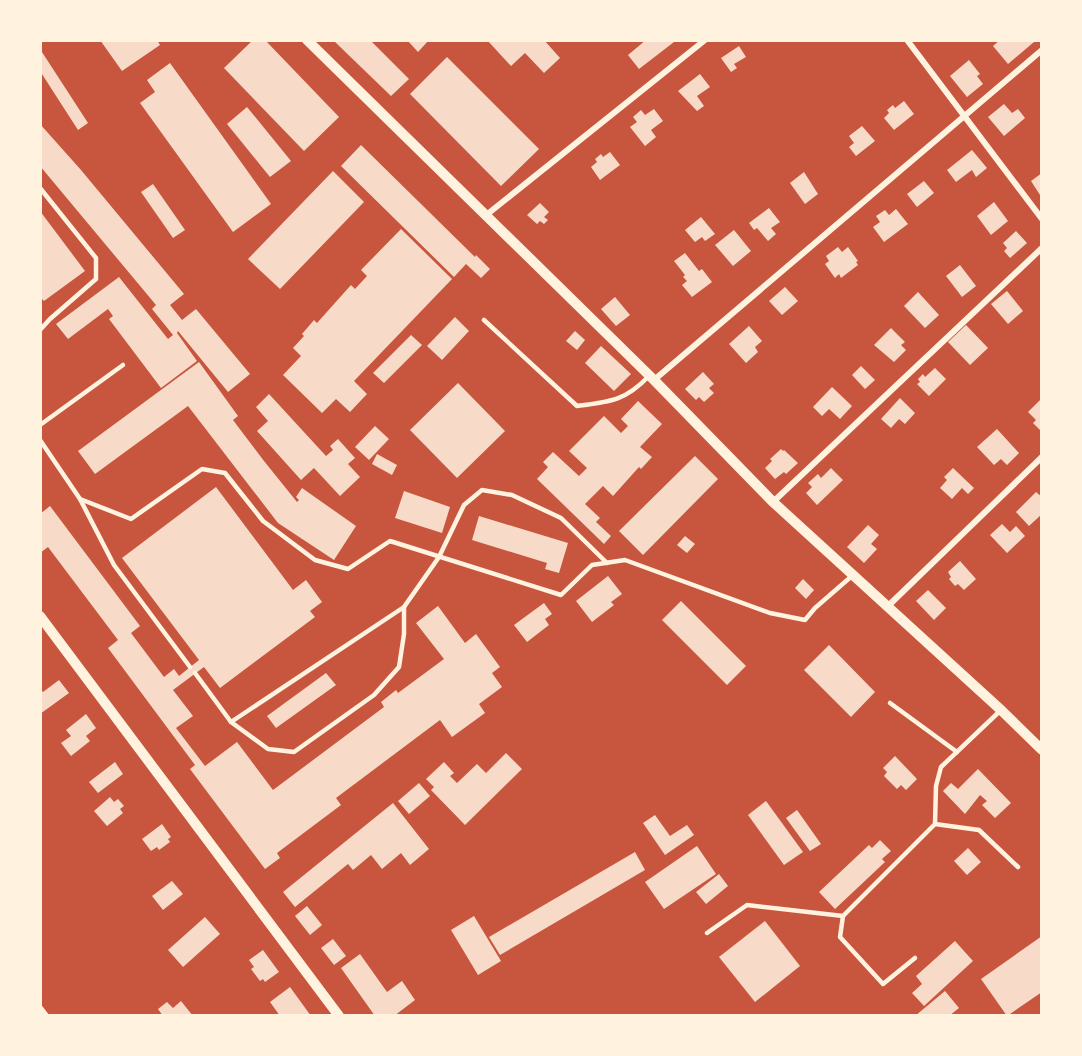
<svg xmlns="http://www.w3.org/2000/svg" width="1082" height="1056" viewBox="0 0 1082 1056" font-family="'Sofia Sans Condensed',sans-serif">
<style>
.building{fill:#f7dbc8}
.lines{fill:none;stroke-linecap:round;stroke-linejoin:round}
.service{stroke:#fff3e0;stroke-width:4.5}
.minor{stroke:#fff3e0;stroke-width:6}
.tertiary{stroke:#fff3e0;stroke-width:10}
</style>
<rect width="100%" height="100%" fill="#c8553d"/>
<!-- building -->
<g class="building">
<path d="M100,40H157L160,45L122,71Z"/>
<path d="M253,40H265L339,117L304,151L224,68Z"/>
<path d="M333,40H370L409,79L391,96Z"/>
<path d="M407,40H429L418,52Z"/>
<path d="M487,40H544L560,58L544,73L525,53L511,66Z"/>
<path d="M646,40L674,42L639,69L628,55Z"/>
<path d="M1000,40H1033L1034,42L1008,64L993,46Z"/>
<path d="M739,46L746,57L734,64L737,68L731,72L721,58Z"/>
<path d="M40,49L88,123L78,130L40,71Z"/>
<path d="M447,57L539,149L501,186L410,94Z"/>
<path d="M969,60L980,74L977,76L983,84L967,97L950,76Z"/>
<path d="M170,63L271,204L233,232L140,103L155,92L147,80Z"/>
<path d="M700,74L710,87L697,96L704,106L697,111L678,91Z"/>
<path d="M904,101L914,114L894,130L884,118L889,113L887,110L893,105L895,108Z"/>
<path d="M1004,104L1012,113L1018,109L1025,118L1004,136L988,117Z"/>
<path d="M247,107L291,161L270,177L227,124Z"/>
<path d="M654,109L663,121L651,130L656,137L645,146L630,127L637,122L633,117L641,110L645,115Z"/>
<path d="M40,124L81,170L184,294L170,305L182,320L196,309L250,374L228,392L178,331L177,333L197,361L161,388L109,319L113,316L108,309L68,339L56,324L119,277L168,339L173,335L152,309L156,305L40,166Z"/>
<path d="M862,126L875,141L856,156L849,147L854,143L849,136Z"/>
<path d="M361,145L475,257L476,255L490,269L481,278L466,264L454,277L341,166Z"/>
<path d="M972,150L987,168L976,177L972,170L956,182L947,170Z"/>
<path d="M610,152L620,165L600,180L591,167L597,162L595,159L601,154L603,157Z"/>
<path d="M333,171L364,202L280,289L248,259Z"/>
<path d="M804,172L818,194L805,204L790,183Z"/>
<path d="M1042,173V194L1040,195L1031,181Z"/>
<path d="M924,181L934,193L917,207L907,194Z"/>
<path d="M153,184L185,230L173,238L141,192Z"/>
<path d="M994,202L1008,221L991,235L977,216Z"/>
<path d="M540,203L549,212L544,217L548,220L544,224L540,221L537,224L527,215Z"/>
<path d="M769,208L780,222L771,228L776,234L768,241L757,228L754,230L749,223Z"/>
<path d="M896,209L908,224L884,242L873,227L880,222L876,216L885,210L889,215Z"/>
<path d="M40,211L85,271L44,301L40,297Z"/>
<path d="M701,217L715,234L705,241L702,237L695,242L685,230Z"/>
<path d="M401,229L452,279L354,381L367,394L350,412L336,399L322,413L283,375L301,356L293,348L304,336L302,334L314,320L317,323L351,285L355,289L367,276L361,270Z"/>
<path d="M734,230L751,251L733,266L715,245Z"/>
<path d="M1016,231L1027,243L1010,258L1004,251L1007,248L1003,243Z"/>
<path d="M838,247L842,252L848,247L858,261L856,262L858,265L841,278L839,274L835,278L825,264L829,261L826,256Z"/>
<path d="M685,253L699,271L702,269L712,282L692,297L682,285L687,281L683,277L685,275L674,261Z"/>
<path d="M960,265L976,286L962,297L946,276Z"/>
<path d="M785,287L798,301L782,315L769,301Z"/>
<path d="M1007,291L1023,311L1008,324L991,304Z"/>
<path d="M918,292L939,315L925,328L904,306Z"/>
<path d="M615,297L630,315L616,326L601,309Z"/>
<path d="M455,317L469,331L442,360L427,346Z"/>
<path d="M966,325L988,348L970,365L948,342Z"/>
<path d="M749,326L762,341L755,347L758,352L746,363L729,344Z"/>
<path d="M891,328L905,342L901,345L906,350L894,362L874,345Z"/>
<path d="M575,331L585,340L577,350L566,341Z"/>
<path d="M411,335L422,345L384,383L373,373Z"/>
<path d="M601,346L631,374L614,391L585,363Z"/>
<path d="M199,362L238,416L233,420L264,461L297,502L299,500L296,497L302,488L356,526L334,560L278,523L188,406L95,474L78,451Z"/>
<path d="M861,366L875,380L865,389L852,375Z"/>
<path d="M935,368L946,379L929,396L917,384L920,382L918,379L923,374L925,377Z"/>
<path d="M703,372L714,384L709,388L714,393L704,402L699,397L696,400L685,389Z"/>
<path d="M458,383L505,431L457,478L410,430Z"/>
<path d="M832,387L852,406L840,419L829,409L822,416L813,407Z"/>
<path d="M269,394L326,456L333,450L330,446L338,439L355,458L348,464L360,477L340,496L314,468L301,480L257,431L268,421L256,407Z"/>
<path d="M900,398L915,413L905,424L899,419L891,428L881,419Z"/>
<path d="M1040,400L1042,402V432L1033,423L1036,420L1028,412Z"/>
<path d="M638,401L662,424L640,447L652,457L641,469L639,467L613,496L603,486L585,504L600,518L596,522L611,536L604,544L537,479L548,467L543,462L553,452L579,476L587,468L569,451L604,416L621,433L628,426L621,419Z"/>
<path d="M375,426L389,439L369,460L355,447Z"/>
<path d="M997,429L1019,453L1007,465L1001,459L994,465L977,447Z"/>
<path d="M781,449L783,451L784,450L798,463L786,474L784,472L775,479L765,468L772,461L770,459Z"/>
<path d="M377,454L397,465L392,475L372,464Z"/>
<path d="M695,456L718,479L643,555L619,531Z"/>
<path d="M831,468L843,480L817,505L806,493L812,487L808,483L818,474L821,478Z"/>
<path d="M953,468L974,488L968,494L962,488L952,499L940,488L947,480L944,477Z"/>
<path d="M216,487L293,590L306,580L322,602L310,611L315,617L220,688L204,667L173,690L193,716L176,728L205,766L237,742L273,790L384,707L381,702L396,690L398,693L444,659L416,623L438,606L465,643L476,634L500,667L492,673L502,687L479,704L485,713L452,737L440,720L336,798L341,805L277,853L280,858L265,869L190,769L195,765L108,648L118,640L48,547L40,553V514L50,506L140,626L131,633L164,677L174,669L179,676L199,660L122,558Z"/>
<path d="M404,491L450,507L442,533L395,518Z"/>
<path d="M1036,492L1042,497V514L1029,526L1016,512Z"/>
<path d="M479,516L568,543L559,573L545,569L547,563L472,540Z"/>
<path d="M1002,524L1010,532L1016,526L1025,536L1007,553L990,535Z"/>
<path d="M868,525L879,535L871,544L877,549L864,563L847,547Z"/>
<path d="M685,536L695,544L687,553L677,545Z"/>
<path d="M960,561L976,579L964,590L958,584L955,586L949,579L951,577L948,572Z"/>
<path d="M608,576L622,594L611,602L614,605L592,622L576,601Z"/>
<path d="M803,579L814,590L806,599L795,588Z"/>
<path d="M928,590L946,608L934,620L916,601Z"/>
<path d="M681,601L746,666L727,685L662,620Z"/>
<path d="M544,603L552,614L545,619L549,625L527,642L514,625Z"/>
<path d="M829,645L875,692L851,717L804,670Z"/>
<path d="M326,673L336,685L276,728L267,716Z"/>
<path d="M59,680L69,693L40,714V689L43,692Z"/>
<path d="M86,714L96,728L86,736L90,741L71,756L61,743L71,736L66,730Z"/>
<path d="M506,753L522,769L465,825L431,790L434,787L426,779L444,762L454,773L450,776L457,783L477,764L486,773Z"/>
<path d="M895,756L917,779L906,790L901,785L897,789L884,776L887,772L883,768Z"/>
<path d="M115,762L123,774L98,793L89,782Z"/>
<path d="M978,769L1011,803L995,818L982,805L987,801L980,795L965,814L943,791L951,783L958,789Z"/>
<path d="M419,783L430,796L409,814L398,801Z"/>
<path d="M110,797L114,802L118,799L124,806L120,809L123,813L107,826L94,811Z"/>
<path d="M766,801L803,852L784,865L748,815Z"/>
<path d="M393,803L429,849L410,865L401,853L382,869L371,855L353,870L348,864L295,907L283,892Z"/>
<path d="M797,810L821,844L810,851L786,818Z"/>
<path d="M655,815L670,836L687,825L694,835L665,855L643,823Z"/>
<path d="M162,824L171,837L168,839L170,842L159,850L157,847L151,851L142,839Z"/>
<path d="M880,840L891,851L882,859L885,862L835,909L819,892L869,845L872,848Z"/>
<path d="M697,846L716,874L664,909L645,882Z"/>
<path d="M968,848L981,862L967,875L954,861Z"/>
<path d="M635,852L645,870L500,955L489,937Z"/>
<path d="M719,874L728,886L706,904L696,892Z"/>
<path d="M172,881L183,894L163,910L152,896Z"/>
<path d="M307,906L322,925L310,935L295,916Z"/>
<path d="M474,916L501,961L478,975L451,930Z"/>
<path d="M205,917L220,934L183,967L168,950Z"/>
<path d="M765,921L800,966L755,1002L719,957Z"/>
<path d="M1042,936V992L1007,1016L981,979Z"/>
<path d="M333,939L346,956L334,965L321,948Z"/>
<path d="M955,941L973,961L924,1006L912,993L922,984L916,976Z"/>
<path d="M263,950L279,972L265,982L263,979L260,981L251,969L254,967L249,960Z"/>
<path d="M360,954L387,992L402,981L415,1000L394,1016H375L341,968Z"/>
<path d="M290,987L311,1016H280L270,1002Z"/>
<path d="M945,991L959,1008L949,1016H915Z"/>
<path d="M181,1001L193,1016H163L158,1009L167,1002L173,1008Z"/>
</g>
<g class="lines">
<!-- service -->
<g class="service">
<path d="M40,188L96,258V279L50,319L40,330"/>
<path d="M484,320L577,406C610,402 625,401 649,376"/>
<path d="M40,425L123,365"/>
<path d="M40,440L80,499L131,519L202,469L225,473L263,521L315,560L348,569L390,541L561,595L592,565L625,560L770,613L805,620L815,608L853,575"/>
<path d="M80,499L114,565L190,667"/>
<path d="M195,673L231,722L268,749L294,752L374,695L399,667L404,634V607L439,557L464,505L482,490L512,495L561,518L607,563"/>
<path d="M890,703L957,752"/>
<path d="M231,722L404,607"/>
<path d="M935,824L979,830L1018,867"/>
<path d="M843,916L840,937L883,984L915,958"/>
<path d="M707,933L747,905L843,916L935,824L936,786L941,767L1001,710"/>
<path d="M40,1007L47,1016"/>
</g>
<!-- minor -->
<g class="minor">
<path d="M907,40L1042,219"/>
<path d="M485,216L705,40"/>
<path d="M654,380L1042,50"/>
<path d="M773,502L1042,248"/>
<path d="M887,607L1042,457"/>
</g>
<!-- tertiary -->
<g class="tertiary">
<path d="M307,40L654,380L773,502L1001,710L1042,750"/>
<path d="M40,616L339,1016"/>
</g>
</g>
<!-- border -->
<rect width="1082" height="1056" fill="none" stroke="#fff3e0" stroke-width="84"/>
</svg>
